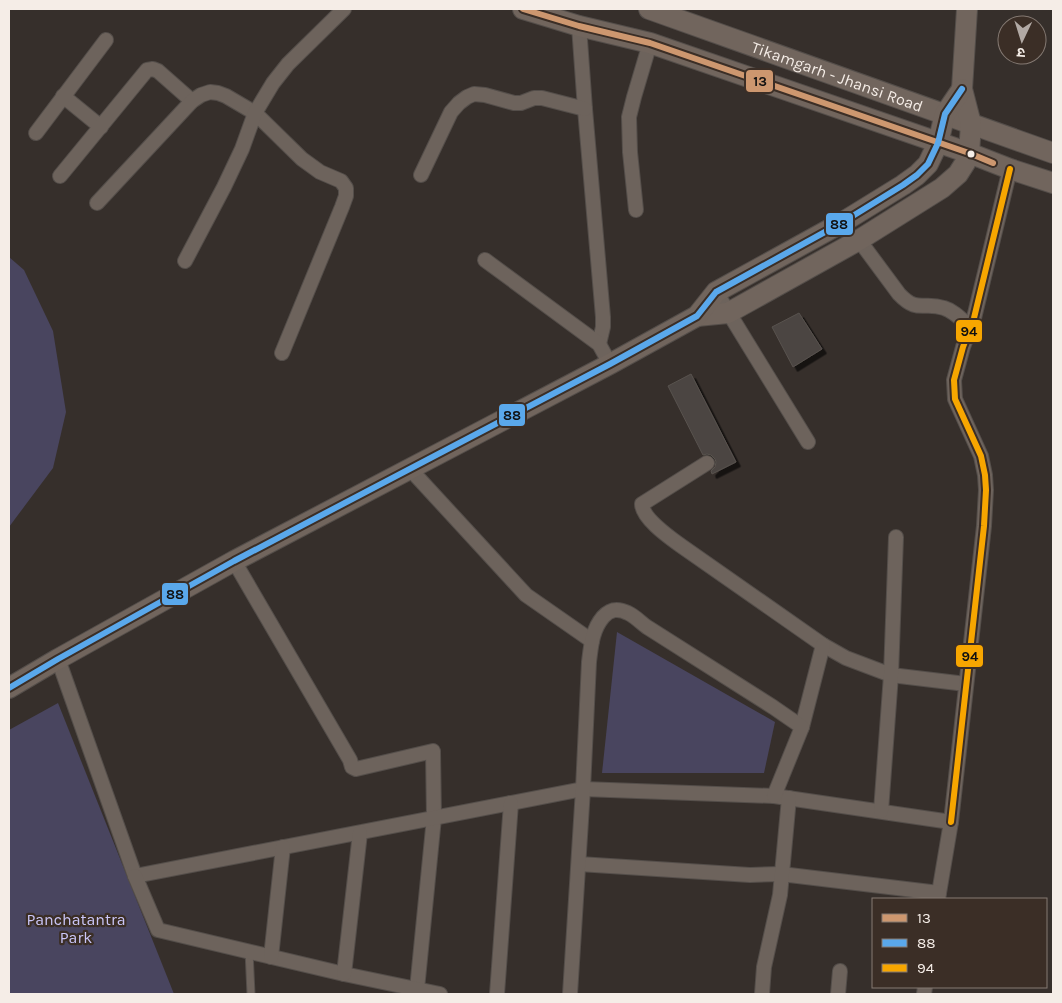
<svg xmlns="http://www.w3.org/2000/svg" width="1062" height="1003" viewBox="0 0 1062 1003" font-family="Karla,'Noto Sans Devanagari',sans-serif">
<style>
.green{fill:#49455f}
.building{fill:#4b4542;stroke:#58524e;filter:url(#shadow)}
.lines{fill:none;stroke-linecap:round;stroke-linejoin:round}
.lane-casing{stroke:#544e4a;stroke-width:9}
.street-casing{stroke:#544e4a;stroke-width:16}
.secondary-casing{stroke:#544e4a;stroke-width:22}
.lane{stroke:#6d635c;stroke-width:7}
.street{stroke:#6d635c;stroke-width:14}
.secondary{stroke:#71655d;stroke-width:20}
.bus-1-casing{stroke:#3b2e26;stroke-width:10}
.bus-2-casing{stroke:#3b2e26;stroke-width:10}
.bus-3-casing{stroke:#3b2e26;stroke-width:10}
.bus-1{stroke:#cd976f;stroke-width:6}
.bus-2{stroke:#5aa8eb;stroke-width:6}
.bus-3{stroke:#f7a600;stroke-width:6}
.bus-dot{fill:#f5ede7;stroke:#3b2e26;stroke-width:2}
.labels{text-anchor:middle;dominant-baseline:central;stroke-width:4.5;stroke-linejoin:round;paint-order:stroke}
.street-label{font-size:16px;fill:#f5ede7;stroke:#3b2e26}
.park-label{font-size:16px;fill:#cac6f8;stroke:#3b2e26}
.line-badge{stroke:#3b2e26;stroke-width:2}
.pale-badge-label{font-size:14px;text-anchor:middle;font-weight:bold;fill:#111}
</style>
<defs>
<filter id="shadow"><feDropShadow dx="4.5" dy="4.5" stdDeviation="0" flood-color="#0009"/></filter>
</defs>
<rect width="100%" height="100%" fill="#362f2b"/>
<!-- green -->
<g class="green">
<path d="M9,257L24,270L53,331L66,412L53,468L9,527Z"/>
<path d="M617,632L775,722L764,773H602Z"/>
<path d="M58,703L174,994H9V730Z"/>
</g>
<!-- building -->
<g class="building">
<path d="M799,313L822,349L793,367L772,327Z"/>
<path d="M691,374L736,462L712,474L711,471L715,467L716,462L715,459L711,455L707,454L703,455L668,386Z"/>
</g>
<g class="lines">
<!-- lane casing -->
<g class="lane-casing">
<path id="lane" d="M249,951L251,994"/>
</g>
<!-- street casing -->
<g class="street-casing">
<g id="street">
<path d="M579,26L585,109L603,317V327L599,344"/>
<path d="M63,96L101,127"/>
<path d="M36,133L106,40"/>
<path d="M421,175L451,112L459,103L467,97L474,94L485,95L514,103H521L534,98H542L585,109"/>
<path d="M60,176L147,70L153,69L158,71L192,101"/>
<path d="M97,203L192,101L201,95L210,92L218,93L226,96L255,113L302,159L320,172L341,181L346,188V196L342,207L282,353"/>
<path d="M636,210L630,152L629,117L634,97L650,43"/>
<path d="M859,240L899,294C918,314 923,301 944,308C954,311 962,320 970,327"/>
<path d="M485,260L599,344L610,364"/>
<path d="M185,261L224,187L242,149L255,113L273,83L288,64L344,9"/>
<path d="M716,292L808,442"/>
<path d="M707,463L642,504C642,518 669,537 680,545L823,645L846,658L891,675L966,684"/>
<path d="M410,469L526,595L592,641"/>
<path d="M234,561L350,760L352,767L356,769L433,751L434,818L417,989"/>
<path d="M58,659L135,876L583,789L774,796L951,822L938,899"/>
<path d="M802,727L823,645"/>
<path d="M881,811L891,675L896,537"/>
<path d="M951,822L984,526L986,490L985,475L981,456L955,399L954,380L963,347L974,318L1010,169"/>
<path d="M579,864L750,875L781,874L939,893"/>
<path d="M135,876L158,930L344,974L440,994"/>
<path d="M271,957L283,847"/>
<path d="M344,974L360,833"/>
<path d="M497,994L511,803"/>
<path d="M570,994L583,789L589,662C591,646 592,630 603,617C610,609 618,608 628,613C635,616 641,623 647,627L773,707L802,727L774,796"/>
<path d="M762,994L764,967L780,895L789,798"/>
<path d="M838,994L840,971"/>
<path d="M924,994L925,987"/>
</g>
</g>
<!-- secondary casing -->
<g class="secondary-casing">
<g id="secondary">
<path d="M523,9L579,26L650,43L969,153L1010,169L1053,183"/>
<path id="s1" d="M649,9L1053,153"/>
<path d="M697,316L728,313L859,240L942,188L958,174L965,163L969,153L971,124L962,89L967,9"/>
<path d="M9,688L58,659L234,561L610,364L697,316L716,292L843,222L903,185L917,175L928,164L938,143L945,114L962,89"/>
</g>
</g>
<!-- lane -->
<use href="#lane" class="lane"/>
<!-- street -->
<use href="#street" class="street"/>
<!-- secondary -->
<use href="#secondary" class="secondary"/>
<!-- bus-1 casing -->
<g class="bus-1-casing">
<path id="bus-1" d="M523,9L579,26L650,43L969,153L993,163"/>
</g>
<!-- bus-2 casing -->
<g class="bus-2-casing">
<path id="bus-2" d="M9,688L58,659L234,561L610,364L697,316L716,292L843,222L903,185L917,175L928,164L938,143L945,114L962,89"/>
</g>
<!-- bus-3 casing -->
<g class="bus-3-casing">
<path id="bus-3" d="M951,822L984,526L986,490L985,475L981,456L955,399L954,380L963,347L974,318L1010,169"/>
</g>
<!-- bus-1 -->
<use href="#bus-1" class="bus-1"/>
<!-- bus-2 -->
<use href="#bus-2" class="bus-2"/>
<!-- bus-3 -->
<use href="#bus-3" class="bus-3"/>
</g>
<!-- markers -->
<circle class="bus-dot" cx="971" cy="154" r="4.5"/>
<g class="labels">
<!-- street labels -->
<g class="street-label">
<text stroke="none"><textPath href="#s1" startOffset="200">Tikamgarh - Jhansi Road</textPath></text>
</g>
<!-- park labels -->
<g class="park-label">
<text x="76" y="919">Panchatantra<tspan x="76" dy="18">Park</tspan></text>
</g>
</g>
<g class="line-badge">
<rect x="745" y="69" width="29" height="24" rx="5" fill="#cd976f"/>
<rect x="825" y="212" width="29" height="24" rx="5" fill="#5aa8eb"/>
<rect x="955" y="319" width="28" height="24" rx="5" fill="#f7a600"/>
<rect x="498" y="403" width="28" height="24" rx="5" fill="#5aa8eb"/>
<rect x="161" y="582" width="28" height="24" rx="5" fill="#5aa8eb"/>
<rect x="955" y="644" width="29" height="24" rx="5" fill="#f7a600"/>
</g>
<g class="pale-badge-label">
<text x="760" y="86">13</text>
<text x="839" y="229">88</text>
<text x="969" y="336">94</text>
<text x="512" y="420">88</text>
<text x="175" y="599">88</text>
<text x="970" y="661">94</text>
</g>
<!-- border -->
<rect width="1062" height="1003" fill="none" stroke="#f5ede7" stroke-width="20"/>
<!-- legend -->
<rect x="872" y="898" width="175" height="90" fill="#3b2e26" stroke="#857a73"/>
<rect x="882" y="914" width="25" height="8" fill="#cd976f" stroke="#857a73"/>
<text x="917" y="923" font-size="15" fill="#f5ede7">13</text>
<rect x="882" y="939" width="25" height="8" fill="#5aa8eb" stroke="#857a73"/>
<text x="917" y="948" font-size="15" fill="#f5ede7">88</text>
<rect x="882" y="964" width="25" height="8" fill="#f7a600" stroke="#857a73"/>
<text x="917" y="973" font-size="15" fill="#f5ede7">94</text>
<!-- north arrow -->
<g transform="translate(1022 40) rotate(184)"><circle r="24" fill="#3b2e26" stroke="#857a73"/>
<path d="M0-4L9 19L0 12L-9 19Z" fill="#b2aaa5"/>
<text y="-8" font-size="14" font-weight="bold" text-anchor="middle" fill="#f5ede7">उ</text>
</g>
</svg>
